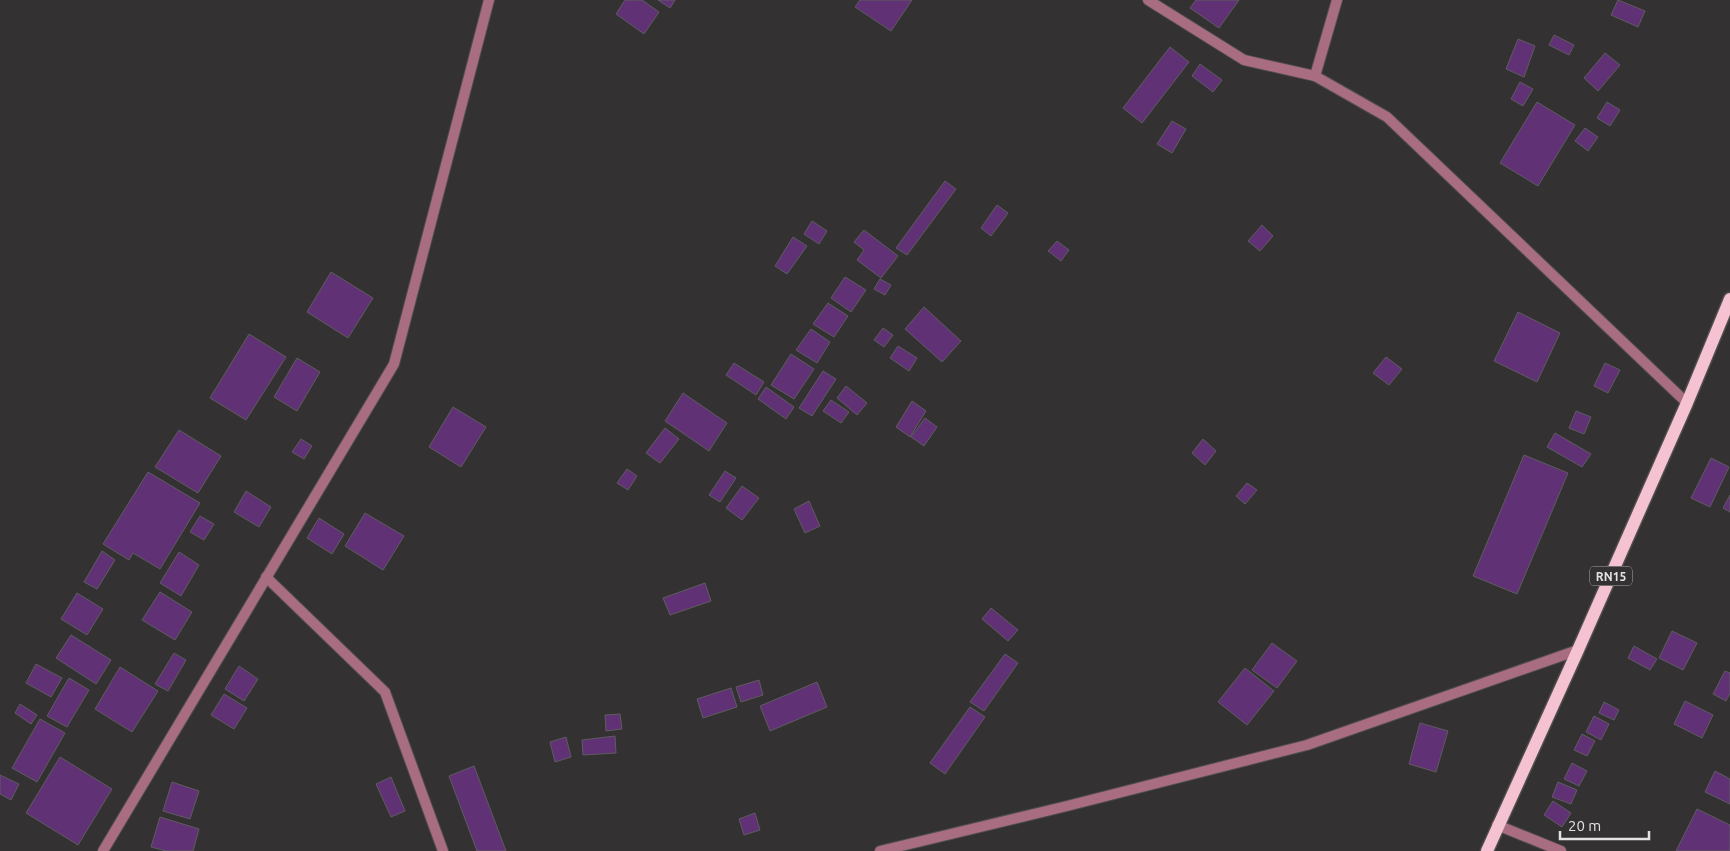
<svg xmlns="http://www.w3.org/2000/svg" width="1730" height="851" viewBox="0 0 1730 851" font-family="Ubuntu,sans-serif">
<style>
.building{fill:#603275;stroke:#5e5c5f}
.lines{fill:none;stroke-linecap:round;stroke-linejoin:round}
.street-casing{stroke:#504d4f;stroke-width:12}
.primary-casing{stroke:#504d4f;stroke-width:15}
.street{stroke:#a96d81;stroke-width:10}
.primary{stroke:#f4c2d1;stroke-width:12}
.labels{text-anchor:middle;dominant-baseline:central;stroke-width:4.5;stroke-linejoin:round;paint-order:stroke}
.shield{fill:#343133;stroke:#afadaf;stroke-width:1}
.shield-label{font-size:12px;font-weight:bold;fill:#e4e2e4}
</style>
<rect width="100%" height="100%" fill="#343133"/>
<!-- building -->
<g class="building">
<path d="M625,0H642L659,12L644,34L616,14Z"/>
<path d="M658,0H675L670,8Z"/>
<path d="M860,0H912L891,31L855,7Z"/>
<path d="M1196,0H1239L1219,28L1190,8Z"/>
<path d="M1618,0L1645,11L1638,27L1611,15Z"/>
<path d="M1554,35L1574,45L1569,55L1549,45Z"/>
<path d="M1518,39L1535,46L1524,77L1506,69Z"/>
<path d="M1170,47L1189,62L1142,123L1123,108Z"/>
<path d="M1605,53L1620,65L1598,91L1584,78Z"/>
<path d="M1200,64L1222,80L1213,92L1192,76Z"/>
<path d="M1520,82L1533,89L1523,106L1511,99Z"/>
<path d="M1537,102L1575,125L1538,186L1500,163Z"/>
<path d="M1607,102L1620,110L1610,126L1597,118Z"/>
<path d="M1172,121L1186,129L1172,153L1157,144Z"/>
<path d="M1585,128L1598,137L1588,151L1575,141Z"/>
<path d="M945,181L956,189L907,255L896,248Z"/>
<path d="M997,205L1008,213L991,236L981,228Z"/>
<path d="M812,221L827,231L819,244L804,234Z"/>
<path d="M1262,225L1273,236L1260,251L1248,241Z"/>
<path d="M864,230L898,256L881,278L857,260L864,250L854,242Z"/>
<path d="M793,237L807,246L787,274L775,266Z"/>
<path d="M1057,241L1069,250L1061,261L1048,251Z"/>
<path d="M331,272L373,298L348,338L307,312Z"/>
<path d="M845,277L866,290L851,312L831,298Z"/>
<path d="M880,279L891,285L885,295L874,289Z"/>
<path d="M828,303L848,316L834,337L813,324Z"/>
<path d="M924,307L961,341L942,362L905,329Z"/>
<path d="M1518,312L1560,333L1537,382L1494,361Z"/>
<path d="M883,328L893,335L884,347L874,340Z"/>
<path d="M811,329L830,342L817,363L796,350Z"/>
<path d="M249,334L286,357L246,420L210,398Z"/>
<path d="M898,346L917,358L909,371L890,358Z"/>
<path d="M791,354L814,369L794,399L771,385Z"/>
<path d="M1386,357L1402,369L1389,385L1373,373Z"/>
<path d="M297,358L320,372L297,411L274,397Z"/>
<path d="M734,363L764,382L756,395L726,375Z"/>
<path d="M1605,363L1620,370L1608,393L1594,386Z"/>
<path d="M823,371L836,379L812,416L799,408Z"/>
<path d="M846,386L867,403L857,415L837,398Z"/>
<path d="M766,387L794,407L786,419L758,399Z"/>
<path d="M683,393L727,423L709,451L665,421Z"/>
<path d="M831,400L849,412L841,423L823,411Z"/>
<path d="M912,401L926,411L910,437L896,427Z"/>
<path d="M453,407L486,427L461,467L429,447Z"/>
<path d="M1576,411L1591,417L1584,434L1569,428Z"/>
<path d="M925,418L937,427L924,446L911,437Z"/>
<path d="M665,428L679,439L660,463L646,453Z"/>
<path d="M179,430L221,456L198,493L155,467Z"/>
<path d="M1555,433L1591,454L1582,467L1547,447Z"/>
<path d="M301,439L312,446L304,459L292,452Z"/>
<path d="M1203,439L1216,451L1205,465L1192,453Z"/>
<path d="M1524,455L1568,473L1517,594L1473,576Z"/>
<path d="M1711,458L1729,467L1710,507L1691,498Z"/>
<path d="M627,469L637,476L628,490L617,483Z"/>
<path d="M725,471L736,478L720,502L709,495Z"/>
<path d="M148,472L200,503L160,569L133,553L129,560L103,544Z"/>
<path d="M1247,483L1257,490L1245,504L1236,496Z"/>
<path d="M742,486L759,498L742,520L726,508Z"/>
<path d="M246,491L271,507L259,527L234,512Z"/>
<path d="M1730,495V512L1723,508Z"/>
<path d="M809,501L820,526L805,533L794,509Z"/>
<path d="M365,513L404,536L383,570L345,546Z"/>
<path d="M200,516L214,524L204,540L190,532Z"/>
<path d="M319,518L344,534L332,554L307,538Z"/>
<path d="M102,551L115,560L97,589L84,582Z"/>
<path d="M179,552L199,565L181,596L160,583Z"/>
<path d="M705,583L711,601L670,615L663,598Z"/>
<path d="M160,592L192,612L175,640L142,620Z"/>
<path d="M77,593L103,609L87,635L61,619Z"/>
<path d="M991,608L1018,630L1008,641L982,619Z"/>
<path d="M1672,631L1697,643L1683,670L1659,658Z"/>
<path d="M71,635L111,660L96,684L56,658Z"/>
<path d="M1272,643L1297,661L1277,688L1252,670Z"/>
<path d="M1634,646L1657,659L1650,670L1628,658Z"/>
<path d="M174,653L186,660L168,691L155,684Z"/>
<path d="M1005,654L1018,663L984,711L970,702Z"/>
<path d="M36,664L62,678L51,697L26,683Z"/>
<path d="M239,666L258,679L244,701L225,689Z"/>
<path d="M120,667L158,691L132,732L95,709Z"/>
<path d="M1245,668L1274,691L1247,725L1218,702Z"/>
<path d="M1725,671L1730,673V693L1726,701L1713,694Z"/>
<path d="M69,678L89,690L67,727L47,716Z"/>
<path d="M759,680L763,695L741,702L736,687Z"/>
<path d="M817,682L827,707L770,731L760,706Z"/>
<path d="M731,688L737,707L703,718L697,699Z"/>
<path d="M224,694L247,708L234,729L211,715Z"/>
<path d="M1685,701L1713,715L1702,738L1674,724Z"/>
<path d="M1604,702L1619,710L1614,720L1599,713Z"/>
<path d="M20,704L37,715L31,724L15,713Z"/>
<path d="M970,707L985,717L945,774L930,763Z"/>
<path d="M620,714L622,729L606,731L605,715Z"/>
<path d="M1594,716L1609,724L1601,740L1586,732Z"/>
<path d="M40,719L65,733L37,782L12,768Z"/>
<path d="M1420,723L1448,731L1436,772L1409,764Z"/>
<path d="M1582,734L1595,741L1587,756L1574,750Z"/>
<path d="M615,736L616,753L583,755L582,740Z"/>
<path d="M566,737L571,757L555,762L550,742Z"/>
<path d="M60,757L112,789L78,845L26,813Z"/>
<path d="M1572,763L1587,771L1579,786L1564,779Z"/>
<path d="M474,766L506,851H477L449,776Z"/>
<path d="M1715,771L1730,779V804L1705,792Z"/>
<path d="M0,775L19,784L11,800L0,794Z"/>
<path d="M391,777L405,811L391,817L376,784Z"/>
<path d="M172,782L199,791L190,819L163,811Z"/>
<path d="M1558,782L1577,790L1571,804L1552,797Z"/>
<path d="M1553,801L1571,813L1562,827L1544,815Z"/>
<path d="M1697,809L1730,825V851H1676Z"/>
<path d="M755,813L760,830L744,835L739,819Z"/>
<path d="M160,817L199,829L193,851H166L151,847Z"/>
</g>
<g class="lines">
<!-- street casing -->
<g class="street-casing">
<g id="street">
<path d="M1148,0L1244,60L1315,76L1387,117L1687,403"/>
<path d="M1315,76L1337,0"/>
<path d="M266,577L385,692L443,851"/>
<path d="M1497,825L1561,851"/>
<path d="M103,851L394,364L489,0"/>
<path d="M880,851L1067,806L1307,745L1578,650"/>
</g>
</g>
<!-- primary casing -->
<g class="primary-casing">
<path id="primary" d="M1487,851L1578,650L1687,403L1730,299"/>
</g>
<!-- street -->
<use href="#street" class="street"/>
<!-- primary -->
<use href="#primary" class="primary"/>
</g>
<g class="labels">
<!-- shield labels -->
<rect class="shield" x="1590" y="566.5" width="42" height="19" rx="4"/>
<g class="shield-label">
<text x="1611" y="576">RN15</text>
</g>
</g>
<!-- scale -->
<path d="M1560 831v8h89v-8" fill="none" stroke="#e4e2e4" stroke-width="2.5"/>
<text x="1568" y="831" font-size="15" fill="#e4e2e4" stroke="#343133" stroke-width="4" paint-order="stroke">20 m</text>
</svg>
